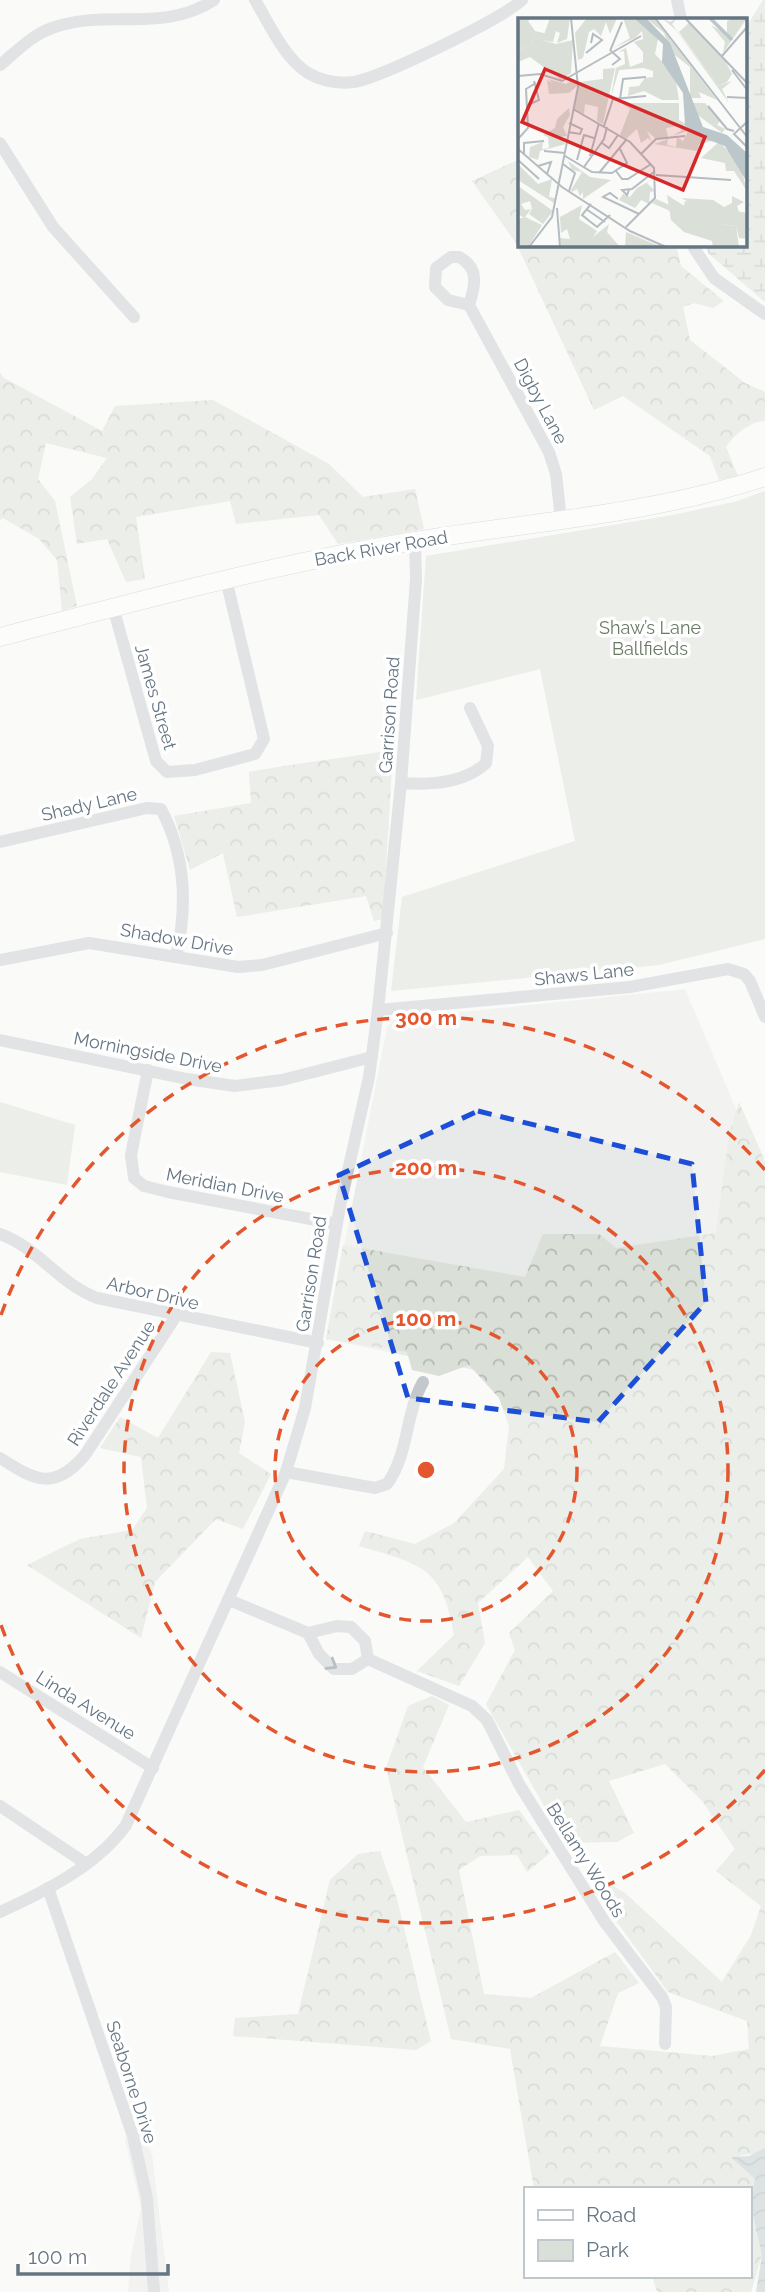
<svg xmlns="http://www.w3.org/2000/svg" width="765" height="2292" viewBox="0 0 765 2292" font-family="Raleway,sans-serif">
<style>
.built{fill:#e8e9e9}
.forest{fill:url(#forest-crowns)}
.wetland{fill:url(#wetland-marsh)}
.green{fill:#dadfd7}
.water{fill:url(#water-waves)}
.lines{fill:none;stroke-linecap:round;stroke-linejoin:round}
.secondary-casing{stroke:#b3babf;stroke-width:19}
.street{stroke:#c3c8cc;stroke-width:12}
.secondary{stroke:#fff;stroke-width:18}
.oneway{stroke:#6a7a87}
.marked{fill:none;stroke:#1d4ed8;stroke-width:5;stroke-dasharray:14 9;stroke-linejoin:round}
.ring{fill:none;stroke:#e4572e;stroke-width:3.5;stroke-dasharray:12 9}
.labels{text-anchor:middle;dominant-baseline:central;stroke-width:7;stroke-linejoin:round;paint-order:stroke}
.street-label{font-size:18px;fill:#657683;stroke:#fff}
.park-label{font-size:18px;fill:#687a64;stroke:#fff}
.inset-river{fill:none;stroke:#bbc7cb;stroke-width:3.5}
.inset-road{fill:none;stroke:#b5bdc2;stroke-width:2}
.view{fill:#d62828;fill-opacity:0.15;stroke:#d62828;stroke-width:3.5}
.inset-edge{fill:none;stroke:#657683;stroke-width:3.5}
.centre{fill:#e4572e;stroke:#fff;stroke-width:3.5}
.ring-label{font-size:21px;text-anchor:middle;font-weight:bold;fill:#e4572e;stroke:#fff;stroke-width:7;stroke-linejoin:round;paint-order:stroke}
</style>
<defs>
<pattern id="forest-crowns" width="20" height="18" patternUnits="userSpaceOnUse" patternTransform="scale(1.75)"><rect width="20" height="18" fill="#dadfd7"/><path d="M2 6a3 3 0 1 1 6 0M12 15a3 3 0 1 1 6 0" fill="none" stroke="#b4b9b4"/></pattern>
<pattern id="wetland-marsh" width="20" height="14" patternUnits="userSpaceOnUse" patternTransform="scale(1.75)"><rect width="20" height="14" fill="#dadfd7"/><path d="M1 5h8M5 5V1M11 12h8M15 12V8" fill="none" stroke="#b4b9b4"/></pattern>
<pattern id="water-waves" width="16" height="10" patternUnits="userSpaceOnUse" patternTransform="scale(1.75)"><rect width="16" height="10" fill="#bbc7cb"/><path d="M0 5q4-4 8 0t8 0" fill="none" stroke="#9ca6aa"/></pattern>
</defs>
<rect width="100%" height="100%" fill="#fafaf8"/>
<!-- built -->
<g class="built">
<path d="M685,989L765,1177L743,1426L326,1339L387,1027L394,1019Z"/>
<path d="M143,2132L152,2155L169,2292H128L131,2256L141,2208L125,2139Z"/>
</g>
<!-- forest -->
<g class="forest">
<path d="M520,159V245H676L681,266L724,301L713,308L694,303L683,307L690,340L745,383L765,392V421C750,421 734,435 726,447L738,476L719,480L710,456L623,396L594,410L516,243L472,181Z"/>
<path d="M0,373L4,378L102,431L115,406L213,400L329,464L363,497L415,489L424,529L338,544L319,515L236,524L230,501L136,517L145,579L126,582L107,539L77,544L70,497L92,479L107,458L46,443L38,479L55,501L77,606L62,611L57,560L39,539L3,518L0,520Z"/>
<path d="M393,750L383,919L374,921L366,896L237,917L223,853L190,870L174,816L251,803L249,772C297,763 345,758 393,750Z"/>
<path d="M739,1102L765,1161V2148L763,2152L732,2157L755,2179L762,2255L751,2292H657L652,2276H749V2189H534L510,2049L451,2039L386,1768L408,1706L432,1696L449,1705L423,1767L466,1822L519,1810L550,1853L527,1872L517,1855L480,1856L459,1870L484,1994L531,1998L615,1952L639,1983L618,1993L600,2046L712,2056L749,2049L747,2021L668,1992L592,1888L602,1879L625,1893L722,1982L751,1935L761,1906L716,1871L735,1849L703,1802L665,1764L609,1781L634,1833L617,1842L565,1843L486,1704L515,1650L509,1633L553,1591L528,1557L478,1603L485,1643L459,1686L417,1671L454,1635C443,1566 420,1564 359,1546L365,1531L415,1544L454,1523L504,1469L509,1426L499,1398L469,1365L439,1376L412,1370L407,1352L326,1339L343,1245L525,1277L543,1234H599L616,1248L716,1233L729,1134Z"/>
<path d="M211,1352L230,1353L245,1422L239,1453L271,1474L243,1529L216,1519L155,1582L141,1638L27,1565L80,1539L132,1530L147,1508L141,1457L100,1448L120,1417L158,1438Z"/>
<path d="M380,1851L397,1899L431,2041L416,2050L233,2036L235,2018L298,2014L330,1880L358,1854Z"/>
</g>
<!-- wetland -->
<path class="wetland" d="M763,0H765V302L708,253L706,245H746V27Z"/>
<!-- green -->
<g class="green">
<path d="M765,491V939L659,965L391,991L402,897L575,841L540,669L416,700L426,556L673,515L738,501Z"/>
<path d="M0,1102L75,1125L67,1185L0,1172Z"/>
</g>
<!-- water -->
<path class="water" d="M765,2148V2292H756L762,2255L751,2204L755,2179L731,2157L749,2156Z"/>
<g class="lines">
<!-- secondary casing -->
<g class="secondary-casing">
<path id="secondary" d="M0,637C138,601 274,564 415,541C531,522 652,514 765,477"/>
</g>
<!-- street -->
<g class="street">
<path d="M255,0C269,23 284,58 308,73C322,81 339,84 354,82C382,77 502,19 522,0"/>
<path d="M677,0L681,19"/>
<path d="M0,65C16,52 32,35 52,28C107,8 162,34 214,0"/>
<path d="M0,143L53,227L134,317"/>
<path d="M692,245L714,278L765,314"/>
<path d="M451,257H459C480,268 475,286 469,305L448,300L435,287L436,268Z"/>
<path d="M469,305L549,452L556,474L561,520"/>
<path d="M113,607L156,761L167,772L195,770L255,754L264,739L226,579"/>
<path d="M401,783C429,785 464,784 486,763L488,746L470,708"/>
<path d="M0,842L147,808L161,809C186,856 188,905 176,957"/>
<path d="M0,960L89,943L238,967L262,965L387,933"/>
<path d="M378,1010L630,987L728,969L744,974L750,981L765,1017"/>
<path d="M0,1040L187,1079L235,1086L282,1080L372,1057"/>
<path d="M148,1070L131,1155L134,1178L144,1186L168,1192L337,1224"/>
<path d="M0,1234C39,1248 58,1283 97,1298L318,1343"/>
<path d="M0,1458C36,1481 54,1491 85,1455L176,1316"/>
<path d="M286,1472L375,1488L387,1484C409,1454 405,1414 423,1382"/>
<path d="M229,1600L308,1633L337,1626L351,1627L365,1641L368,1659"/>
<path d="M308,1633L319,1654L334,1669H352L368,1659"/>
<path d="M368,1659L472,1706L487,1720L519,1784L604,1921L662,1997L666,2007L665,2044"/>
<path d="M0,1672L153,1768"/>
<path d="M0,1806L85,1863"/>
<path d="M48,1888L133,2136L147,2198L154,2292"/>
<path d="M0,1912C44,1892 98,1865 126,1825L286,1472L305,1408L340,1206L369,1077L378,1010L401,783L416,579L415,541"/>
</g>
<!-- secondary -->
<use href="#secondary" class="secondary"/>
</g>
<!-- one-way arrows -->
<defs><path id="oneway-chevron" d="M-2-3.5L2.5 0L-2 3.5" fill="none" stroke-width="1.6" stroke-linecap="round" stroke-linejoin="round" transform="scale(1.75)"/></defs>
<use class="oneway" href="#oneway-chevron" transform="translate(332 1665) rotate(32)"/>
<!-- marked area -->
<path d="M0 0H765V2292H0ZM478,1111L692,1164L706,1302L598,1422L408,1398L339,1175Z" fill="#fafaf8" fill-opacity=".55" fill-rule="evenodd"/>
<path class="marked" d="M478,1111L692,1164L706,1302L598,1422L408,1398L339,1175Z"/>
<!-- distance rings -->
<g class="ring">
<circle cx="426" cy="1470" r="151"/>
<circle cx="426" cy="1470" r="302"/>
<path d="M765 1770A452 452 0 0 1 1 1625M1 1315A452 452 0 0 1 765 1170"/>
</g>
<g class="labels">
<!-- street labels -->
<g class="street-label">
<text transform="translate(541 401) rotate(62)">Digby Lane</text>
<text transform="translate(381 548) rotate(-10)">Back River Road</text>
<text transform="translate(156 697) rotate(74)">James Street</text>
<text transform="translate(389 715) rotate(-86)">Garrison Road</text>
<text transform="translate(89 804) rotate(-13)">Shady Lane</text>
<text transform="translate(177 939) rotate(10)">Shadow Drive</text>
<text transform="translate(584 974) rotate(-6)">Shaws Lane</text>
<text transform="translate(148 1052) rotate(11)">Morningside Drive</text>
<text transform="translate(225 1185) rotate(11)">Meridian Drive</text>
<text transform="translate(311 1274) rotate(-81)">Garrison Road</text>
<text transform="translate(153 1293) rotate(13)">Arbor Drive</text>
<text transform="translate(111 1383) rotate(-57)">Riverdale Avenue</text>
<text transform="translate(86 1705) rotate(32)">Linda Avenue</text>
<text transform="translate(586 1860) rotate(58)">Bellamy Woods</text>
<text transform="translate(132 2082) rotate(72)">Seaborne Drive</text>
</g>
<!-- park labels -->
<g class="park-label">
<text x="650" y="627">Shaw’s Lane<tspan x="650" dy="21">Ballfields</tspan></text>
</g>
</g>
<!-- overview -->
<g transform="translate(518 18)">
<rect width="229" height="229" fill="#fafaf8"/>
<path d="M0,0H14L10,3L17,13L14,25L0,33ZM32,0H52L49,21L39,25L42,15L38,13L35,24L24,22ZM69,0H99L92,16L88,4L83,18L76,11L71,14L65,40L60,42L57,15ZM105,0L124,3L140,21L137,36L157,58L161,82H144L126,73L110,78L111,69L121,68L127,60L135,59V53L126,50L101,52L93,79L98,50L107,46L106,33L100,34L108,30L112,49L125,44V34L116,24L125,21L124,13L117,20L95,30L112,20ZM128,0H136L199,82L181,74L183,80H172V49L153,34L146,15ZM144,0L152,4L159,0L154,6L200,68L214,63L204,71L211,85L158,12ZM215,0H229L205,35L207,24L193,7L209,16V3ZM30,61L48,66L56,61L59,68L51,75L31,76L29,62L35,65ZM103,85H161V102L197,122L181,126L179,133L136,126L150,121L149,127L158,129L159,119L165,123L170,113L154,118L164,112L160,108L148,110L150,119L138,121L129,113L134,124L130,120L123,125L119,111L108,121L102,117L112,91ZM173,85H187L202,103L199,107L207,111L204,115L177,95ZM51,90L52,97L45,109L49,118L41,119L48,126L22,133L20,142L11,139L12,129L25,124L24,131L31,130L30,119L25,117L37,110L39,101ZM201,124L221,143L229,173L216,153H208L207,145L183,140ZM50,143L72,159L93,162L65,181V174L62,178L59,171L54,174L53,172L64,154L54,152ZM0,146L20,166L34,161L31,179L37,180L36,185L0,162ZM137,160L129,165L137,173L132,174L131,186L123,182L117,190L101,182L105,176L112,179L119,170ZM0,168L35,193L25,206L11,196L14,191L12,183L3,186L7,192L13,191L7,199L24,207L10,229L0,227V200H6L0,196ZM214,178L226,184L219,188L221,194L208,193L227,200L229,221L221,220L218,208L163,180L195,182L206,189L214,185ZM64,187L61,201L79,213L75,219L91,206L89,214L102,229H43L42,220L52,221L49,211L43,215L42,199Z" fill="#dadfd7"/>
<path d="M17,13L30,16L24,22L38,26L55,22L53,55L43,62L12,39L0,44V33L14,25ZM149,177L168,189L175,202L218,208L221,229H195L194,223L166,214L153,202Z" fill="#dadfd7"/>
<path d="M171,5L208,44L214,56L209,64L200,68L161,14Z" fill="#dadfd7"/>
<path d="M97,50L85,106L79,103L80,89L67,86L66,96L56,91L61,64L85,61V51ZM138,181L165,193L167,183L229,195V209L175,203L134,185ZM108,214L143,229H107Z" fill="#dadfd7"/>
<path d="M116,0H128L152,25L185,109L209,117L229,135V164L207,128L177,117L167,107L165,75L144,44L145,26Z" fill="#bbc7cb"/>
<path class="inset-river" d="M192,0L214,22"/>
<path class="inset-road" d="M137,0L230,120M167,0L230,66M92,33L104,4M93,33L102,41L94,47M68,35L84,22L75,16L73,25M204,38L230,8M214,52L230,73M0,58L22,56L44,63L123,18M209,79L230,80M102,81L105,61L128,59M10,87L21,82L16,63M190,88L209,111L216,113M55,91L112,124L136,150L137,180L108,209M230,103L216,116L230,130M86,108L95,81L128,78M50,114L62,116L64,111L51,105M0,121L10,110L8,71L18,65M84,125L91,130L100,117M0,131L44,169L112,213L148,229M26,133L47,135M6,136V125L26,123M123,136L138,121L167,118M47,138L74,154L94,155L109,145L102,131M72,138L81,105M0,142L21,161M59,142L66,117L76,120M45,146L57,155L51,173M20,148L33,144L29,156M66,149L86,121L89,109M98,153L104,161H110L133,146M81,155L108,122M138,157L213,162M111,172L109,177L104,172L114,171L137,153M100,181L92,175L85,179L121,196M73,186L64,197L79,209L92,197M39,190L42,229M68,191L87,204M11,229L34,199L60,69L53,0"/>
<path class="view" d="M27,51L187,119L165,172L4,104Z"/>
<rect width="229" height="229" class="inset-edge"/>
</g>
<circle cx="426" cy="1470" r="10" class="centre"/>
<g class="ring-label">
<text x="426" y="1025">300 m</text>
<text x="426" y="1175">200 m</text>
<text x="426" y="1326">100 m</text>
</g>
<!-- legend -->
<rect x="524" y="2187" width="228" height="91" fill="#ffffff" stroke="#c1c8cd" stroke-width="2"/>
<rect x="538" y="2210" width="35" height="10" fill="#ffffff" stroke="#c1c8cd" stroke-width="2"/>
<text x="586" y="2222" font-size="21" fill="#657683">Road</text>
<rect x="538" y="2240" width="35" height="21" fill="#dadfd7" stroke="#c1c8cd" stroke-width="2"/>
<text x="586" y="2257" font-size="21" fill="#657683">Park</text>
<!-- scale -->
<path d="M18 2264v10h150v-10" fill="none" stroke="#657683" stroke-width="3.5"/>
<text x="28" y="2264" font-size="21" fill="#657683" stroke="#ffffff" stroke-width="5" paint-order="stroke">100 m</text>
</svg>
